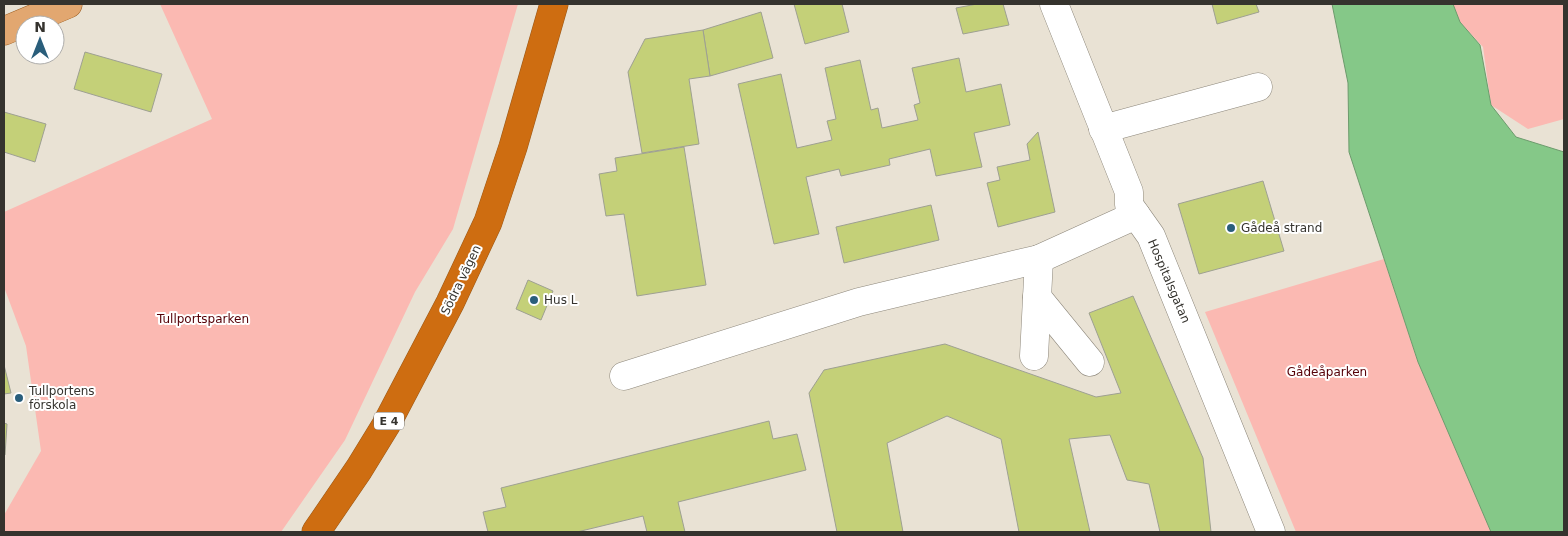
<svg xmlns="http://www.w3.org/2000/svg" width="1568" height="536" viewBox="0 0 1568 536" font-family="'DejaVu Sans',sans-serif">
<style>
.green{fill:#fbb9b2}
.water{fill:#85c888;stroke:#6d9b6d}
.building{fill:#c4d078;stroke:#9ea092}
.lines{fill:none;stroke-linecap:round;stroke-linejoin:round}
.minor-casing{stroke:#8d877b;stroke-width:29}
.major-casing{stroke:#98591b;stroke-width:29}
.highway-casing{stroke:#98591b;stroke-width:29}
.minor{stroke:#fff;stroke-width:28}
.major{stroke:#e2a770;stroke-width:28}
.highway{stroke:#ce6d11;stroke-width:28}
.poi-dot{fill:#2a5e7b;stroke:#fff;stroke-width:2}
.labels{text-anchor:middle;dominant-baseline:central;stroke-width:4;stroke-linejoin:round;paint-order:stroke}
.shield{fill:#fff;stroke:#72706d;stroke-width:1}
.shield-label{font-size:11px;font-weight:bold;fill:#35332e}
.poi-label{font-size:12px;fill:#35332e;stroke:#fff;text-anchor:start}
.street-label{font-size:12px;fill:#35332e;stroke:#fff}
.park-label{font-size:12px;fill:#560107;stroke:#fff}
</style>
<rect width="100%" height="100%" fill="#e9e2d4"/>
<!-- green -->
<g class="green">
<path d="M160,4H518L453,229L415,292L345,440L281,532H4V515L41,451L26,346L4,287V212L212,119Z"/>
<path d="M1453,4H1564V119L1528,129L1491,105L1483,47L1460,22Z"/>
<path d="M1384,259L1418,362L1491,532H1296L1205,312Z"/>
</g>
<!-- water -->
<path class="water" d="M1332,4H1453L1460,22L1480,45L1491,105L1516,137L1564,152V532H1491L1418,362L1349,152L1348,83Z"/>
<!-- building -->
<g class="building">
<path d="M794,4H842L849,32L805,44Z"/>
<path d="M977,4H1003L1009,25L963,34L956,8Z"/>
<path d="M1212,4H1256L1259,12L1217,24Z"/>
<path d="M761,12L773,58L710,76L703,30Z"/>
<path d="M703,30L710,76L689,79L699,144L642,153L628,72L645,39Z"/>
<path d="M85,52L162,74L151,112L74,89Z"/>
<path d="M959,58L966,92L1001,84L1010,125L974,133L982,167L936,176L930,149L889,159L890,165L841,176L839,169L806,177L819,234L774,244L738,84L781,74L797,148L832,140L827,121L836,119L825,68L860,60L871,110L878,108L882,128L918,120L914,105L920,103L912,68Z"/>
<path d="M4,112L46,124L35,162L4,152Z"/>
<path d="M1038,132L1055,212L998,227L987,183L1000,180L997,167L1030,160L1027,144Z"/>
<path d="M684,147L706,285L637,296L624,214L606,216L599,174L617,171L615,158Z"/>
<path d="M1263,181L1284,251L1199,274L1178,204Z"/>
<path d="M931,205L939,240L844,263L836,227Z"/>
<path d="M528,280L553,291L541,320L516,309Z"/>
<path d="M1133,296L1203,458L1211,532H1160L1149,484L1127,480L1110,435L1069,439L1090,532H1019L1001,439L947,416L887,443L903,532H837L809,393L824,370L945,344L1096,397L1121,393L1089,313Z"/>
<path d="M4,365L11,393L4,394Z"/>
<path d="M769,421L773,439L797,434L806,470L678,502L685,532H647L643,516L577,532H488L483,512L506,507L501,488Z"/>
<path d="M4,423L7,424L5,455H4Z"/>
</g>
<g class="lines">
<!-- minor casing -->
<g class="minor-casing">
<g id="minor">
<path d="M1054,4L1129,192V205L1151,236L1271,532"/>
<path d="M1103,129L1258,87"/>
<path d="M1037,297L1090,362"/>
<path d="M1034,356L1039,259"/>
<path d="M624,376L859,302L1039,259L1136,215"/>
</g>
</g>
<!-- major casing -->
<g class="major-casing">
<path id="major" d="M4,31L68,4"/>
</g>
<!-- highway casing -->
<g class="highway-casing">
<path id="highway" d="M316,532L359,469L386,425L450,303L488,222L513,147L554,4"/>
</g>
<!-- minor -->
<use href="#minor" class="minor"/>
<!-- major -->
<use href="#major" class="major"/>
<!-- highway -->
<use href="#highway" class="highway"/>
</g>
<!-- markers -->
<g class="poi-dot">
<circle cx="1231" cy="228" r="5"/>
<circle cx="534" cy="300" r="5"/>
<circle cx="19" cy="398" r="5"/>
</g>
<g class="labels">
<!-- shield labels -->
<rect class="shield" x="374" y="412.5" width="30" height="17" rx="4"/>
<g class="shield-label">
<text x="389" y="421">E 4</text>
</g>
<!-- poi labels -->
<g class="poi-label">
<text x="1241" y="228">Gådeå strand</text>
<text x="544" y="300">Hus L</text>
<text x="29" y="391">Tullportens<tspan x="29" dy="14">förskola</tspan></text>
</g>
<!-- street labels -->
<g class="street-label">
<text transform="translate(461 280) rotate(-64)">Södra vägen</text>
<text transform="translate(1169 281) rotate(67)">Hospitalsgatan</text>
</g>
<!-- park labels -->
<g class="park-label">
<text x="203" y="319">Tullportsparken</text>
<text x="1327" y="372">Gådeåparken</text>
</g>
</g>
<!-- border -->
<rect width="1568" height="536" fill="none" stroke="#35332e" stroke-width="10"/>
<!-- north arrow -->
<g transform="translate(40 40)"><circle r="24" fill="#ffffff" stroke="#aeadab"/>
<path d="M0-4L9 19L0 12L-9 19Z" fill="#2a5e7b"/>
<text y="-8" font-size="14" font-weight="bold" text-anchor="middle" fill="#35332e">N</text>
</g>
</svg>
